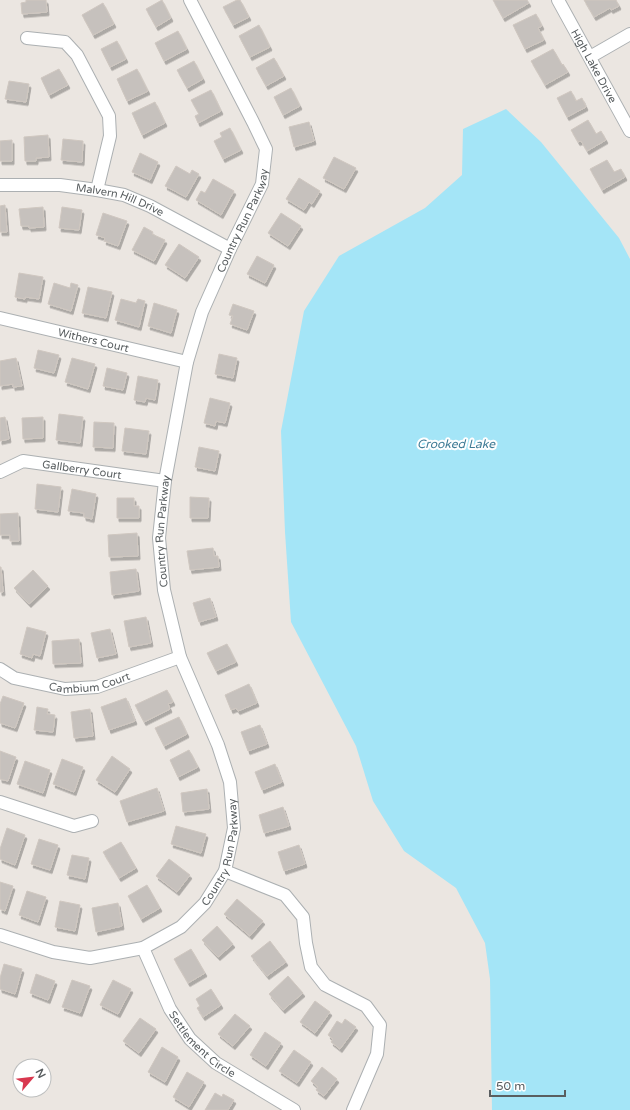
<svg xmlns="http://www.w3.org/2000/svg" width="630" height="1110" viewBox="0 0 630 1110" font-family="'Varela Round',sans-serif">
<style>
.water{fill:#a4e5f7}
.building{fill:#c6c1bd;stroke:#cfc7c0;filter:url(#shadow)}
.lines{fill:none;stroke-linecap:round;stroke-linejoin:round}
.minor-casing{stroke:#acb0b2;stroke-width:14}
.minor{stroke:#fff;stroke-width:12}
.labels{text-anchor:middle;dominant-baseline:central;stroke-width:4;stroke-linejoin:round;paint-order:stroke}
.street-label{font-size:11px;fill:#595e60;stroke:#fff}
.water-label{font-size:12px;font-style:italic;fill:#3f7c96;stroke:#fff}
</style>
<defs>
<filter id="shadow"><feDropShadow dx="2" dy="3.5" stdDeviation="0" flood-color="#0004"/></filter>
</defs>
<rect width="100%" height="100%" fill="#ebe6e1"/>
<!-- water -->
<path class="water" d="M506,109L541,142L619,238L630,259V1110H492L490,979L485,943L456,888L404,851L373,801L356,746L291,622L285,532L281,431L304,311L339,256L425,208L462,175L463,129Z"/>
<!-- building -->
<g class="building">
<path d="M26,0H46L47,12L22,14L21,3L26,2Z"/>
<path d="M162,0L171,18L156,27L146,9Z"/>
<path d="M237,0H240L249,17L233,25L223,7Z"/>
<path d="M493,0H527L529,3L503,18Z"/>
<path d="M584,0H616L619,6L611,10L610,8L594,17Z"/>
<path d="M103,3L114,24L93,35L82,15Z"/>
<path d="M536,14L542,26L538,28L544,40L525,49L513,25Z"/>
<path d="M259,25L270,47L250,57L239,36Z"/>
<path d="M178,31L187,49L164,61L155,43Z"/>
<path d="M117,41L126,59L110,67L101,49Z"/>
<path d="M553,49L562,65L563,64L568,72L545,85L531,61Z"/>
<path d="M274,58L284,76L266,86L256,68Z"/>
<path d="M194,61L203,79L187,88L177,70Z"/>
<path d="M59,69L68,85L49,95L41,78Z"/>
<path d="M137,69L148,91L127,101L117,79Z"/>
<path d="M9,81L29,84L26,102L5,99Z"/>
<path d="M291,88L300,106L283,115L274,97Z"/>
<path d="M211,90L221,111L198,123L195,116L199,114L191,100Z"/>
<path d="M571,91L576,101L582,98L586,107L567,117L557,98Z"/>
<path d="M155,102L165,123L142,135L132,113Z"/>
<path d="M588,120L596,134L601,131L606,140L587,151L581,141L578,142L571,130Z"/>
<path d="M309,122L314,141L294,147L289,127Z"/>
<path d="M230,128L241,150L223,159L214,141L222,137L220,133Z"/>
<path d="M48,135L49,157L36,158V161H25L24,137Z"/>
<path d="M63,139L83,141L82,162L61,160Z"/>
<path d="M12,140V161H0V141Z"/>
<path d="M140,153L158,162L150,180L132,172Z"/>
<path d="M334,157L356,168L344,189L323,178Z"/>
<path d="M607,160L614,172L621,169L625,177L602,190L590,169Z"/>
<path d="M176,166L190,174L192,170L199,174L186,197L165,186Z"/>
<path d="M299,178L320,191L312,204L309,202L304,210L286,199Z"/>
<path d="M213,179L234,191L221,215L196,200L201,191L205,193Z"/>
<path d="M5,205L7,232H0V206Z"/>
<path d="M43,207L44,227L29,228V226H21L19,209Z"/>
<path d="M62,207L82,210L79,230L59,228Z"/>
<path d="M103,213L127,221L118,246L104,241L105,238L96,235Z"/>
<path d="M281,213L301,226L288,246L268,233Z"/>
<path d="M144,227L153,232L152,234L165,240L154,261L132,250Z"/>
<path d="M179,244L199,257L185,278L165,265Z"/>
<path d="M257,256L274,265L265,283L247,274Z"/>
<path d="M19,273L43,277L39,299L25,297V299L15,297Z"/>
<path d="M54,283L70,288L71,283L78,285L71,311L48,304Z"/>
<path d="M88,287L112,292L106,318L82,313Z"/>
<path d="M121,299L136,303L138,299L145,301L139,327L115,320Z"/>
<path d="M154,303L177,310L171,333L148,326Z"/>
<path d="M233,304L254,311L247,330L230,324L233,316L229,315Z"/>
<path d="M38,350L59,355L54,373L34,368Z"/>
<path d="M219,354L237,358L233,378L215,374Z"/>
<path d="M16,358L22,386L13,387V384L0,386V361Z"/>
<path d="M72,358L95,364L88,389L65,382Z"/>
<path d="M107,368L127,373L123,390L103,386Z"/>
<path d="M138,376L158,380L155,400L146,398L145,402L134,400Z"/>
<path d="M210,398L230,403L225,423L216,421L215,426L204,423Z"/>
<path d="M59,414L83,417L80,443L56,440Z"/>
<path d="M5,417L9,439L0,441V418Z"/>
<path d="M43,417V438L23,439L22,418Z"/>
<path d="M94,422L114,423L113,448L93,447Z"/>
<path d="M125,428L149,431L146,454L122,451Z"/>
<path d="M199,447L219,451L215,471L195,467Z"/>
<path d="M37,484L61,487L58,512L35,509Z"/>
<path d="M72,489L96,494L92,519L84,517V513L68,511Z"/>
<path d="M190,497L209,498L208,518H190Z"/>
<path d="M117,498H134V506H139V518H117Z"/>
<path d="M18,513L19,541H10V535H0V514Z"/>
<path d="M137,533L138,556L109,557L108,535Z"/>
<path d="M213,548L214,556H218L219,567L190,570L187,551Z"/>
<path d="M0,567H1L3,592H0Z"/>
<path d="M136,569L139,591L112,595L110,572Z"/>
<path d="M33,570L48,586L29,604L14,588Z"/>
<path d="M210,598L216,617L199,622L193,603Z"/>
<path d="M146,617L151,643L129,647L124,621Z"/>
<path d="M27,627L46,632L40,656L33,654L32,658L20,654Z"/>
<path d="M110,629L116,654L97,658L91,633Z"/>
<path d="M79,639L81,663L53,664L52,641Z"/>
<path d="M227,644L236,662L216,671L207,653Z"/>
<path d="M249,684L257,703L238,711L236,708L231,710L225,695Z"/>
<path d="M167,690L173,702L168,704L170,709L144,722L135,705Z"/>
<path d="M3,696L24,703L15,728L0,723V704Z"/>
<path d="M126,698L135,721L109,730L101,707Z"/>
<path d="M37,707L48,709L47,714L55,715L53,732L34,730Z"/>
<path d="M90,709L93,736L74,738L71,712Z"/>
<path d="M179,717L187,734L164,746L155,728Z"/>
<path d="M260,725L267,744L248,751L241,732Z"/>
<path d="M189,750L198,767L178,777L170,760Z"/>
<path d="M0,751L16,757L8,781L0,779Z"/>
<path d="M112,756L130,769L115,792L96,780Z"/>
<path d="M62,759L83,767L74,792L53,784Z"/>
<path d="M25,761L50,770L43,793L17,784Z"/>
<path d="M275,764L282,782L262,790L255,772Z"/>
<path d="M157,788L164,811L127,822L120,801Z"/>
<path d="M207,789L209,809L183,812L181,793Z"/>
<path d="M283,807L289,826L264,833L259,815Z"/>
<path d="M176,826L206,834L201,853L171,844Z"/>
<path d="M7,828L25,835L15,865L0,859V849Z"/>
<path d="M39,839L58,845L50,870L31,864Z"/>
<path d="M121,842L136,868L119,878L103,852Z"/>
<path d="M299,845L305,864L284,871L278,852Z"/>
<path d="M72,855L89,858L85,879L67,875Z"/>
<path d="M169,859L190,875L177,892L156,876Z"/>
<path d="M0,882L13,886L5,911L0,909Z"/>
<path d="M147,885L160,908L141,919L128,896Z"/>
<path d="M27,891L46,897L38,922L19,915Z"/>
<path d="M237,899L263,921L250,936L224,914Z"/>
<path d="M60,901L80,905L75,931L55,927Z"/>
<path d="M118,903L122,926L96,932L92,908Z"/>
<path d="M217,926L233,944L218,957L202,940Z"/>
<path d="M270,941L286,962L267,976L251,956Z"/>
<path d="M191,949L205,973L188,983L174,959Z"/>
<path d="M4,964L22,969L15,994L0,989V978Z"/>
<path d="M36,974L55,981L48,1000L30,993Z"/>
<path d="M288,976L303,993L283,1010L269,994Z"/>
<path d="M72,980L90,986L80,1013L62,1007Z"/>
<path d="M113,980L131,989L118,1014L100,1005Z"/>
<path d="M211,989L221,1005L203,1017L197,1008L200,1006L196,999Z"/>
<path d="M315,1001L330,1012L315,1033L300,1022Z"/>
<path d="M235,1014L250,1026L233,1046L218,1034Z"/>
<path d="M140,1018L156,1029L139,1053L123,1041Z"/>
<path d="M345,1019L356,1027L340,1049L331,1042L333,1039L328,1035L337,1021L342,1024Z"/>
<path d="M265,1032L281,1043L266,1066L250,1055Z"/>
<path d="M162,1047L178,1057L165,1082L148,1072Z"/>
<path d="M294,1050L311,1062L297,1083L279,1071Z"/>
<path d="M322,1067L337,1079L324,1096L316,1090L318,1087L311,1081Z"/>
<path d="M187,1072L204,1082L189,1107L173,1097Z"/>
<path d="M215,1093L222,1097L223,1094L234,1100L228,1110H205Z"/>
</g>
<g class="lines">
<!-- minor casing -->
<g class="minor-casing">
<g id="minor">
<path id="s1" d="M558,0L630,131"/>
<path d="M27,38L65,42L77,55L109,116L110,136L97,190"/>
<path d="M590,57L630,34"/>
<path id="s2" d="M0,185H60L97,190L124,195L150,206L230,249"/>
<path id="s3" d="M0,318L187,362"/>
<path id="s4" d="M0,472L23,461L165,481"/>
<path id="s5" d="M0,669L14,678L65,689L97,687L180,657"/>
<path d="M0,802L74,826L92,821"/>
<path d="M225,871L285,895L303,917L306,943L311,967L325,985L366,1006L380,1025L377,1054L353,1110"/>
<path id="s6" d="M0,935L53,952L90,958L143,948L181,927L205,903L225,871L234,828L230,782L218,745L180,657L164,590L159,538L165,481L187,362L202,312L230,249L262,184L266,149L253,122L190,0"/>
<path id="s7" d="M143,948L170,1009L190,1039L216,1063L294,1110"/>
</g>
</g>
<!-- minor -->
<use href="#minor" class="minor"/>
</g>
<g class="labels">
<!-- street labels -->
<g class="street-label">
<text stroke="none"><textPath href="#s1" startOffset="75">High Lake Drive</textPath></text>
<text stroke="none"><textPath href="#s2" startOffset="122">Malvern Hill Drive</textPath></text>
<text stroke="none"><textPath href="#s6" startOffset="939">Country Run Parkway</textPath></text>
<text stroke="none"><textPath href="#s3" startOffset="96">Withers Court</textPath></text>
<text stroke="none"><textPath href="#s4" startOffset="85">Gallberry Court</textPath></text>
<text stroke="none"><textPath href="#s6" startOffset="615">Country Run Parkway</textPath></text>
<text stroke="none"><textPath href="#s5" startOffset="94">Cambium Court</textPath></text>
<text stroke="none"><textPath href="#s6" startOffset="279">Country Run Parkway</textPath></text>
<text stroke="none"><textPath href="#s7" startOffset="115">Settlement Circle</textPath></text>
</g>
<!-- water labels -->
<g class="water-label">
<text x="456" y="444">Crooked Lake</text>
</g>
</g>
<!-- north arrow -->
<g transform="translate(32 1078) rotate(62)"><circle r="19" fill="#ffffff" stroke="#bdbfbf"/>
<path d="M0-3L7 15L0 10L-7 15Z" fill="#d9384f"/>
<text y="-6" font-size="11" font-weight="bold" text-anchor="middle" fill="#595e60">N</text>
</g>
<!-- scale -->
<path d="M490 1090v6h75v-6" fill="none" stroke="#595e60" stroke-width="2"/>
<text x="496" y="1090" font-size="12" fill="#595e60" stroke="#ffffff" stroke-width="3" paint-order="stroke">50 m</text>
</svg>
